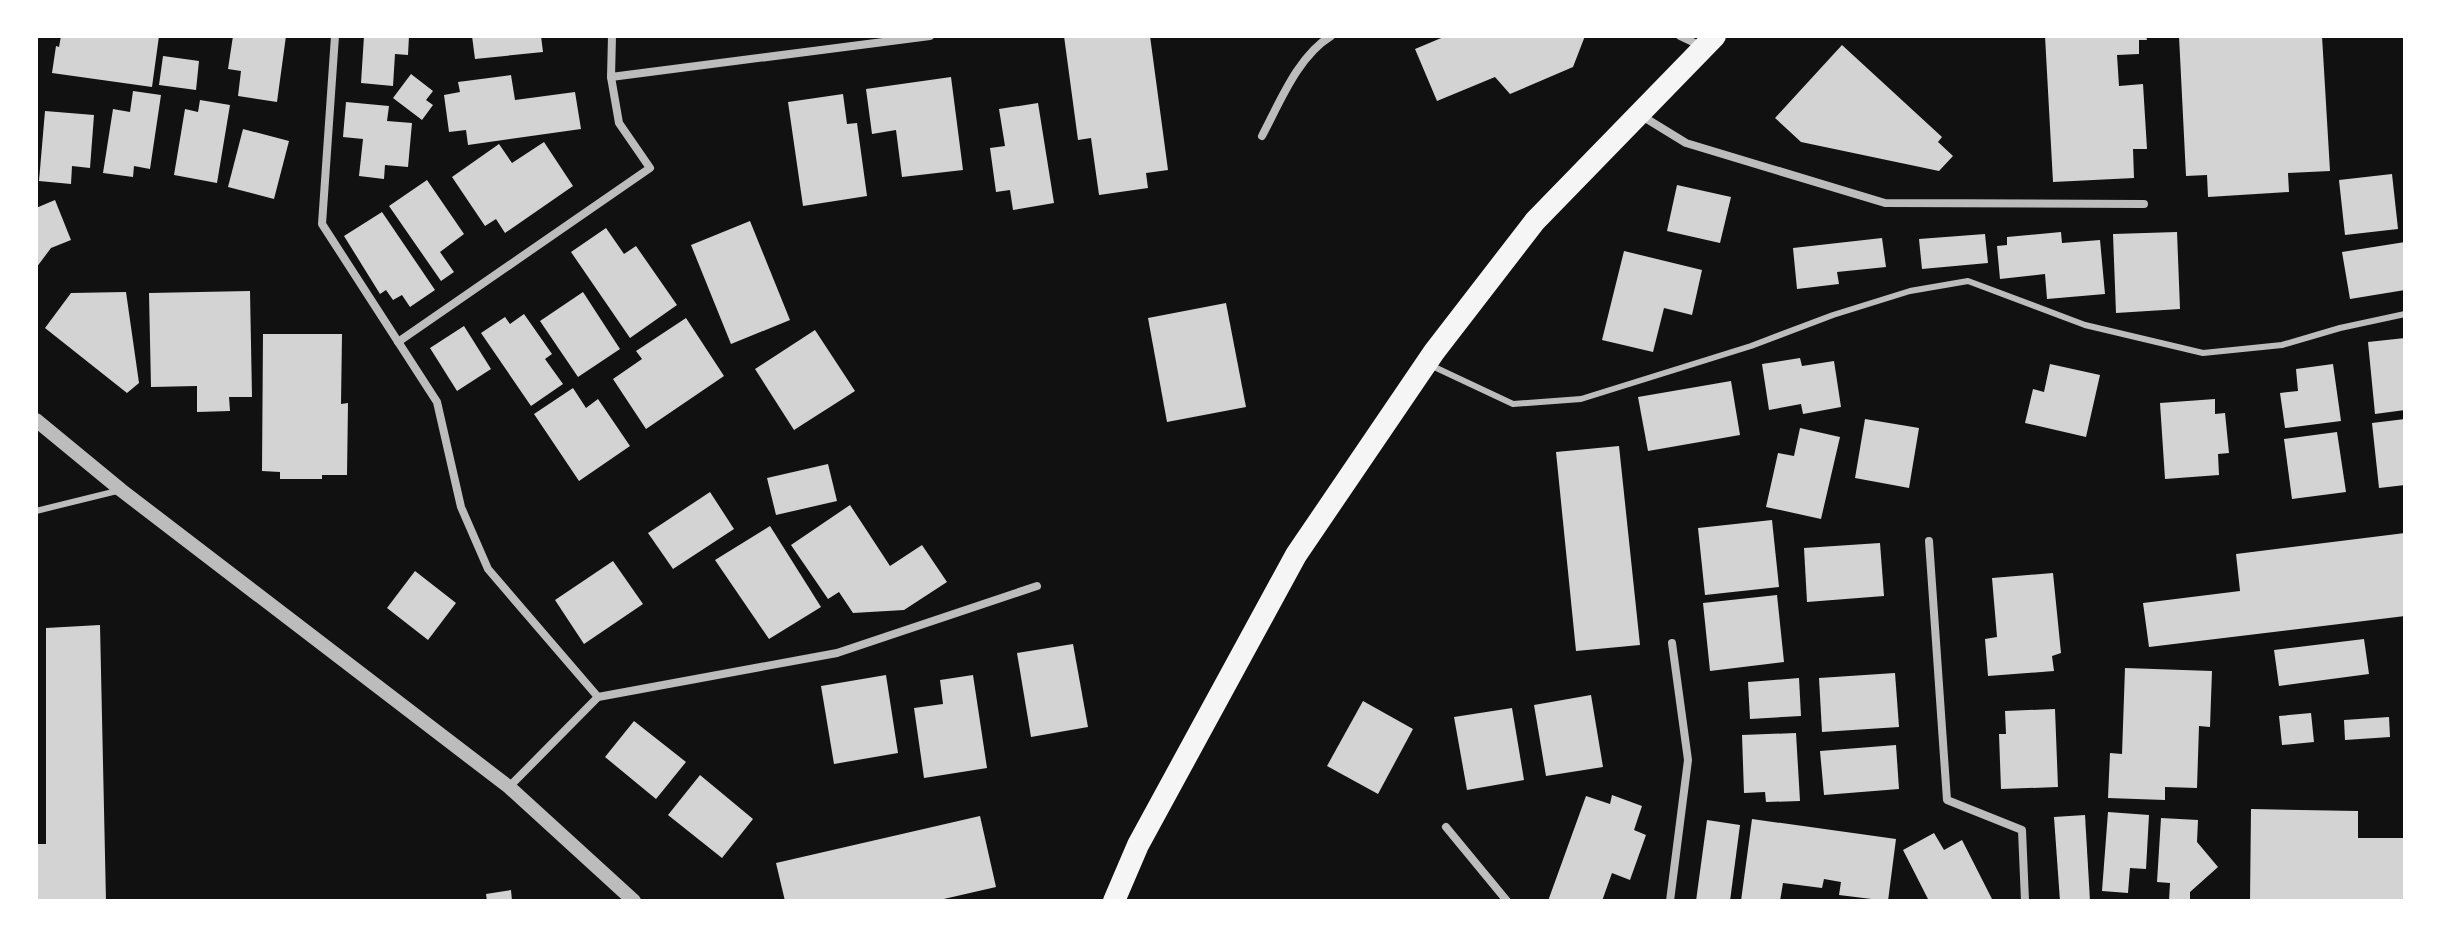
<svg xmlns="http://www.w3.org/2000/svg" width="2441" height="937" viewBox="0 0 2441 937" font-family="Poppins,sans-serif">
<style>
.building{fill:#d3d3d3}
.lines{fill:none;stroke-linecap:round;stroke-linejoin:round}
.service{stroke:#bcbcbc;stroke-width:6}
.minor{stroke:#bcbcbc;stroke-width:8}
.tertiary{stroke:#bcbcbc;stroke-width:14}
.trunk{stroke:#f5f5f5;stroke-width:22}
</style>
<rect width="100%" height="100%" fill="#111"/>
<!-- building -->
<g class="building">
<path d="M61,36H159L152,87L52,73L56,46L59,47Z"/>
<path d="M233,36H286L277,102L238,96L241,71L228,69Z"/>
<path d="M364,36H409L408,55L395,54L393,86L361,83Z"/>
<path d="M472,36H541L543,52L475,59Z"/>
<path d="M1064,36H1150L1168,170L1146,173L1148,188L1099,195L1091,138L1078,140Z"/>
<path d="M1446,36H1585L1573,67L1510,94L1495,77L1437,101L1415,49Z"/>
<path d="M2045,36H2146L2147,40H2139V54L2117,55L2119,86L2143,84L2147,149H2133L2134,178L2053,182Z"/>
<path d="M2179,36H2322L2330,171L2288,173L2289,192L2208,197L2207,175L2186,176Z"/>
<path d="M1842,45L1942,137L1938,142L1953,156L1939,171L1801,142L1775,118Z"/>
<path d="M163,56L199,61L196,90L159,85Z"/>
<path d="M411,74L433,91L426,100L433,105L422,120L393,98Z"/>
<path d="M511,75L515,100L575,92L581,129L468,145L466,130L449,132L444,95L460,92L458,82Z"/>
<path d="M951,77L963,170L902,177L896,130L872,134L866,89Z"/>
<path d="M133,91L161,95L150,169L134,166L133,177L103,173L113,109L130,112Z"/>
<path d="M843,94L847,124L857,123L867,196L803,206L788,102Z"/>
<path d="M200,100L230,105L217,183L174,175L185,109L198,112Z"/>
<path d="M346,102L389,106L387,121L412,123L408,167L385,165L384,179L359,176L363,139L343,137Z"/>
<path d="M1038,103L1054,203L1013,210L1010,190L996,192L990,148L1005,146L999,109Z"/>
<path d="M45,111L94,115L90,168L72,166L71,184L39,181Z"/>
<path d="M243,129L289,141L274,199L228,187Z"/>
<path d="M544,142L573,186L505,233L496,219L485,226L452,177L499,144L512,163Z"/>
<path d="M2392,174L2398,229L2345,235L2339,180Z"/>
<path d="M427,180L464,234L440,252L454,272L441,281L389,206Z"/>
<path d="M1677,185L1731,197L1720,243L1667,231Z"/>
<path d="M55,200L71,240L51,248L36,268V208Z"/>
<path d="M382,212L435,290L410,307L402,295L393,300L386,290L380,294L344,236Z"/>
<path d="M750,221L790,320L731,344L691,245Z"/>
<path d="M606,228L624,254L636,246L677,305L630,338L571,252Z"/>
<path d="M2061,232L2062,243L2100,240L2105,294L2047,299L2045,274L2000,279L1997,246L2007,245V237Z"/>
<path d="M2177,232L2180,309L2116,313L2113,234Z"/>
<path d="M1985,234L1988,263L1922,269L1919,239Z"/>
<path d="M1882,238L1886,267L1837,272L1839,284L1797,289L1793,248Z"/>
<path d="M2405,242V290L2350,299L2342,252Z"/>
<path d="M1624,251L1702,270L1692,315L1664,308L1653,352L1602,340Z"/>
<path d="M250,291L252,397H229L230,411L197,412V386L151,387L149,293Z"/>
<path d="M126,292L139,383L127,393L45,328L71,293Z"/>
<path d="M583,292L620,349L578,377L540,321Z"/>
<path d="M1226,303L1246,407L1167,422L1148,318Z"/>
<path d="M524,314L552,354L545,359L563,384L531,406L481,333L505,317L510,324Z"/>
<path d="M686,318L724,376L646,429L613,379L642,359L636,351Z"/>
<path d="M464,326L491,369L457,391L430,348Z"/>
<path d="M815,330L855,391L794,430L755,369Z"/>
<path d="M263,334H342L341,404L348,403L347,475H322V479H280V472L262,471Z"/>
<path d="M2405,338V410L2375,414L2368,342Z"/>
<path d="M1800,358L1802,366L1834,361L1841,407L1803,414L1801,404L1769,410L1762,364Z"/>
<path d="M2050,364L2100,375L2086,437L2025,423L2033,389L2044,392Z"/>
<path d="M2333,364L2341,421L2285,428L2280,393L2298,391L2296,369Z"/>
<path d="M1731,381L1740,435L1648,451L1638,397Z"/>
<path d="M573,388L586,408L598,399L630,446L579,481L534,414Z"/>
<path d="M2215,399V414L2225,413L2229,453L2218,454L2219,475L2165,479L2160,403Z"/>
<path d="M1865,419L1919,428L1909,488L1855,478Z"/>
<path d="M2405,419V485L2379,488L2372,423Z"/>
<path d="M1800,428L1840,437L1821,519L1766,507L1778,453L1794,456Z"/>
<path d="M2337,432L2346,492L2292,499L2284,439Z"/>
<path d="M1619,446L1640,645L1576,651L1556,452Z"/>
<path d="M828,464L837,501L776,515L767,478Z"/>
<path d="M710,492L734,529L673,569L648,533Z"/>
<path d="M850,505L890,566L922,545L947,582L904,610L853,613L839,592L828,599L791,545Z"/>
<path d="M1772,520L1779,587L1705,595L1698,528Z"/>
<path d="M770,526L821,607L769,639L715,560Z"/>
<path d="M2405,533V616L2149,647L2143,603L2240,591L2236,554Z"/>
<path d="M1880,543L1884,596L1807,602L1804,548Z"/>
<path d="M613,561L643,604L584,644L555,600Z"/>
<path d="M415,571L456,603L428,640L387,608Z"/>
<path d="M2053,573L2061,653L2052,656L2054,671L1988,676L1985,639L1997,637L1992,578Z"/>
<path d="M1777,595L1784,662L1710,671L1703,603Z"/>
<path d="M100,625L106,901H36V844H46V628Z"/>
<path d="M2364,639L2369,674L2279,686L2274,650Z"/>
<path d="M1073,644L1088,727L1031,737L1017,653Z"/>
<path d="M2125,668L2212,671L2210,727L2199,726L2197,788L2165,787V800L2108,798L2110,753L2122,754Z"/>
<path d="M1895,673L1899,727L1822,732L1819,678Z"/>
<path d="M886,675L898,753L834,764L821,686Z"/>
<path d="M973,675L987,768L924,778L914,708L943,704L940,680Z"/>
<path d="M1799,678L1801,716L1750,719L1748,682Z"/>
<path d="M1591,695L1603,767L1546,776L1534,705Z"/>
<path d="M1363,701L1413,729L1378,794L1327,766Z"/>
<path d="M1512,708L1524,780L1467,790L1454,717Z"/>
<path d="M2055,709L2058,787L2001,789L1999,734H2006L2005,711Z"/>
<path d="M2311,713L2314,742L2282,745L2279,716Z"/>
<path d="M2389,717L2390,737L2345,740L2344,720Z"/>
<path d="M634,721L686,762L656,799L605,757Z"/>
<path d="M1796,733L1800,801L1766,802L1765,792L1744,793L1742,735Z"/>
<path d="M1896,745L1899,789L1824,795L1820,751Z"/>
<path d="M700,775L753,819L722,858L668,815Z"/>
<path d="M1612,795L1642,806L1634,830L1646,835L1630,880L1612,873L1602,901H1548L1586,796L1610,804Z"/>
<path d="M2251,809L2358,811V838H2405L2404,901H2250Z"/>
<path d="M2108,812L2149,815L2146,869L2130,868L2128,893L2102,891Z"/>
<path d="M2085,815L2090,901H2060L2054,817Z"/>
<path d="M980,816L996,887L935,901H785L776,863Z"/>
<path d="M2161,818L2198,820L2197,842L2218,867L2190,892V901H2169L2170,883L2157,882Z"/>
<path d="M1752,819L1896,839L1888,901L1839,895L1841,882L1824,879L1822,888L1783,883L1780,901H1741Z"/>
<path d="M1707,820L1740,825L1730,901H1696Z"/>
<path d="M1934,833L1944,850L1962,840L1993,901H1929L1903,850Z"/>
<path d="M511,890L512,901H487L486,894Z"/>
</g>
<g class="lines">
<!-- service -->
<g class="service">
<path d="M1430,365L1513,404L1581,399L1751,346L1833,315L1910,291L1968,281L2085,325L2203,353L2282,345L2340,328L2405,314"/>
<path d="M36,511L117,491"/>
</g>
<!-- minor -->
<g class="minor">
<path d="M335,36L322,224L437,402L461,507L488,569L598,697"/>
<path d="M1680,36L1701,46"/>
<path d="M611,77L930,36"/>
<path d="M1642,116L1686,143L1885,203L2144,204"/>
<path d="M1262,136C1280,102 1298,56 1331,36"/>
<path d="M398,342L650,168L619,123L611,77L612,36"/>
<path d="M1929,541L1947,800L2022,830L2025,901"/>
<path d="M509,787L598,697L837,653L1037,586"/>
<path d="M1446,827L1507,901"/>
<path d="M1670,901L1688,760L1672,643"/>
</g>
<!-- tertiary -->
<path class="tertiary" d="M36,420L121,490L509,787L634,901"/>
<!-- trunk -->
<path class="trunk" d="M1114,901L1138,845L1296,555L1434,352L1535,221L1715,36"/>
</g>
<!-- border -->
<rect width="2441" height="937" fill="none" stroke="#ffffff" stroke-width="76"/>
</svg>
